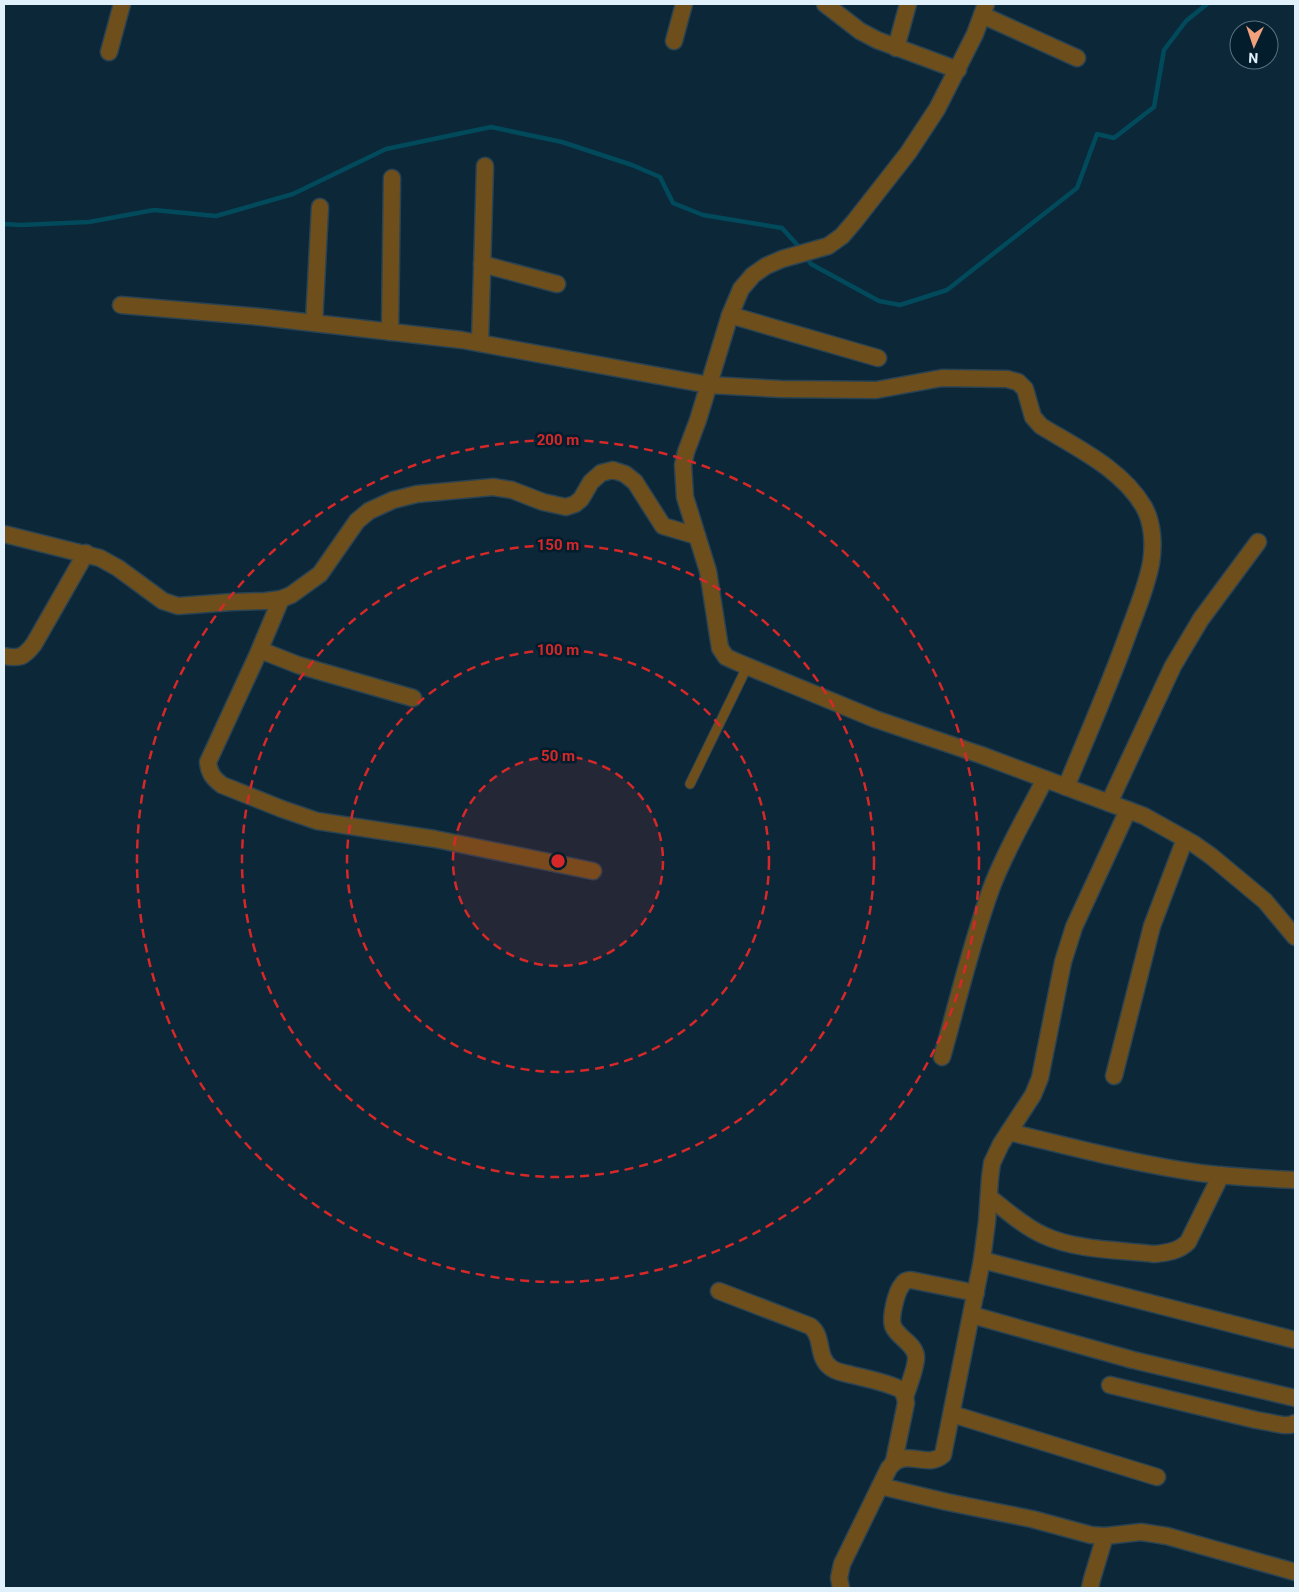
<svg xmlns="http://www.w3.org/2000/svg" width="1299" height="1592" viewBox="0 0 1299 1592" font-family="Roboto,sans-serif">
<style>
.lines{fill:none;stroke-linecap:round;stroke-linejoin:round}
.stream{stroke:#014a5b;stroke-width:4.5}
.lane-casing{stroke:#2a4353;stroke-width:11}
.street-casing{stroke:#2a4353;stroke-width:19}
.lane{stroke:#6e4f1c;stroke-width:9}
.street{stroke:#6e4f1c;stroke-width:16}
.ring{fill:none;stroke:#d62828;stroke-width:2.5;stroke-dasharray:9 6}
.centre{fill:#d62828;stroke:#031d2d;stroke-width:2.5}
.ring-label{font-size:15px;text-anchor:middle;font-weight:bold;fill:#d62828;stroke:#031d2d;stroke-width:5;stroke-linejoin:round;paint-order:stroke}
</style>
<rect width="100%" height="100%" fill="#0c2738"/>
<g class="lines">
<!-- stream -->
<g class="stream">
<path d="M4,224L20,225L89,222L154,210L216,216L293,194L386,149L491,127L562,142L632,165L660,177L673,203L703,215L782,228L801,249"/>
<path d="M805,256L811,264L879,301L900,305L947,290L1077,188L1097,134L1114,138L1154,107L1164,50L1186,21L1207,4"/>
</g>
<!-- lane casing -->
<g class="lane-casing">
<path id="lane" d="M690,784L747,667"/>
</g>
<!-- street casing -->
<g class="street-casing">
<g id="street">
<path d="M825,4L860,31L877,40L958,70"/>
<path d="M986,4L975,34L937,109L908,153L854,222L842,236L828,246L782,259L766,266L753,275L741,289L730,315L698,420L686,452L683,465L685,497L708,571L720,648L726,657L737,662L875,719L981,755L1144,816L1194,844L1211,856L1265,901L1295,937"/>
<path d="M982,15L1077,58"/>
<path d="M674,41L684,4"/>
<path d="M896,48L908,4"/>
<path d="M109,52L122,4"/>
<path d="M482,264L557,284"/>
<path d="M121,305L261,317L462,340L709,385L781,389L876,390L942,378L1007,379L1018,382L1025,389L1033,417L1041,426C1077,448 1122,469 1144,507C1153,523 1154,546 1151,563C1147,585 1138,607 1130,628C1111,682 1088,734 1066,787"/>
<path d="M730,315L878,358"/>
<path d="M314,323L320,207"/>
<path d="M390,332L392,178"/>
<path d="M480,343L485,166"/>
<path d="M4,534L100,558L118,568L163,601L178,606L232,602L266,601L281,599L291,595L320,574L357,521L369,511L393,500L417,494L493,487L512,490L543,502L566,507L575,504L581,499L591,482L601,473L613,470L625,474L635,482L663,526L697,536"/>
<path d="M281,599L257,656L208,762C209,773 213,778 222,785L282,809L317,821L435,839L593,871"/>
<path d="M260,650L298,665L413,698"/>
<path d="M4,656C20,659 24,657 34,644L86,553"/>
<path d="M1109,803L1173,666L1201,619L1258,542"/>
<path d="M942,1057C958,1001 971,944 991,889C1005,851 1027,815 1045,779"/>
<path d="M1114,1076L1152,926L1185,839"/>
<path d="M1009,1132C1072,1147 1135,1164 1200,1173C1232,1177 1263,1178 1295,1180"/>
<path d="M989,1197C1006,1210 1023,1226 1043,1235C1074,1250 1119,1250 1154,1254C1167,1253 1179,1251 1188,1242L1221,1175"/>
<path d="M982,1260L1295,1340"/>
<path d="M719,1291L810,1326C824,1336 816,1356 830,1367C835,1372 845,1373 852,1375C869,1379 886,1382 902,1390L905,1397L906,1403L894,1461"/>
<path d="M972,1315L1133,1360L1295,1398"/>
<path d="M1110,1385L1256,1420L1283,1425H1290L1295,1423"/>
<path d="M905,1397C908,1387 917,1366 916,1356C914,1343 898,1338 893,1326C890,1318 896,1292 902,1285C904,1281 907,1280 911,1280L976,1293"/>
<path d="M952,1414L1157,1477"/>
<path d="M880,1486L947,1502L1032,1519L1091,1535L1105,1536L1141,1532L1167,1536L1295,1572"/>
<path d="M841,1588L839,1578L842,1564L889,1468C905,1446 926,1470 943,1455L982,1260L987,1221L990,1178L992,1163L1001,1144L1033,1095L1040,1078L1063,962L1074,927L1128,810"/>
<path d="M1090,1588L1092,1579L1105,1536"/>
</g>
</g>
<!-- lane -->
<use href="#lane" class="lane"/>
<!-- street -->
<use href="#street" class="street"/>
</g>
<!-- distance rings -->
<circle cx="558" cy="861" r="105" fill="#d62828" fill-opacity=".12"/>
<g class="ring">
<circle cx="558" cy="861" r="105"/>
<circle cx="558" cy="861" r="211"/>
<circle cx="558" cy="861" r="316"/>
<circle cx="558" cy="861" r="421"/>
</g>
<circle cx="558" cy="861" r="8" class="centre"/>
<g class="ring-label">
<text x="558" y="445">200 m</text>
<text x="558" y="550">150 m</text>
<text x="558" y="655">100 m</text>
<text x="558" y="761">50 m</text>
</g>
<!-- border -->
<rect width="1299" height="1592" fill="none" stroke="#e1f1fc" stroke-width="10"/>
<!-- north arrow -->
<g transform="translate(1254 45) rotate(183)"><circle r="24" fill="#031d2d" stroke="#5c7280"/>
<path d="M0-4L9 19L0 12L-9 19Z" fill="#f1a17c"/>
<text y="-8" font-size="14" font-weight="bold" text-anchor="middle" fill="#e1f1fc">N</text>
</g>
</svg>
